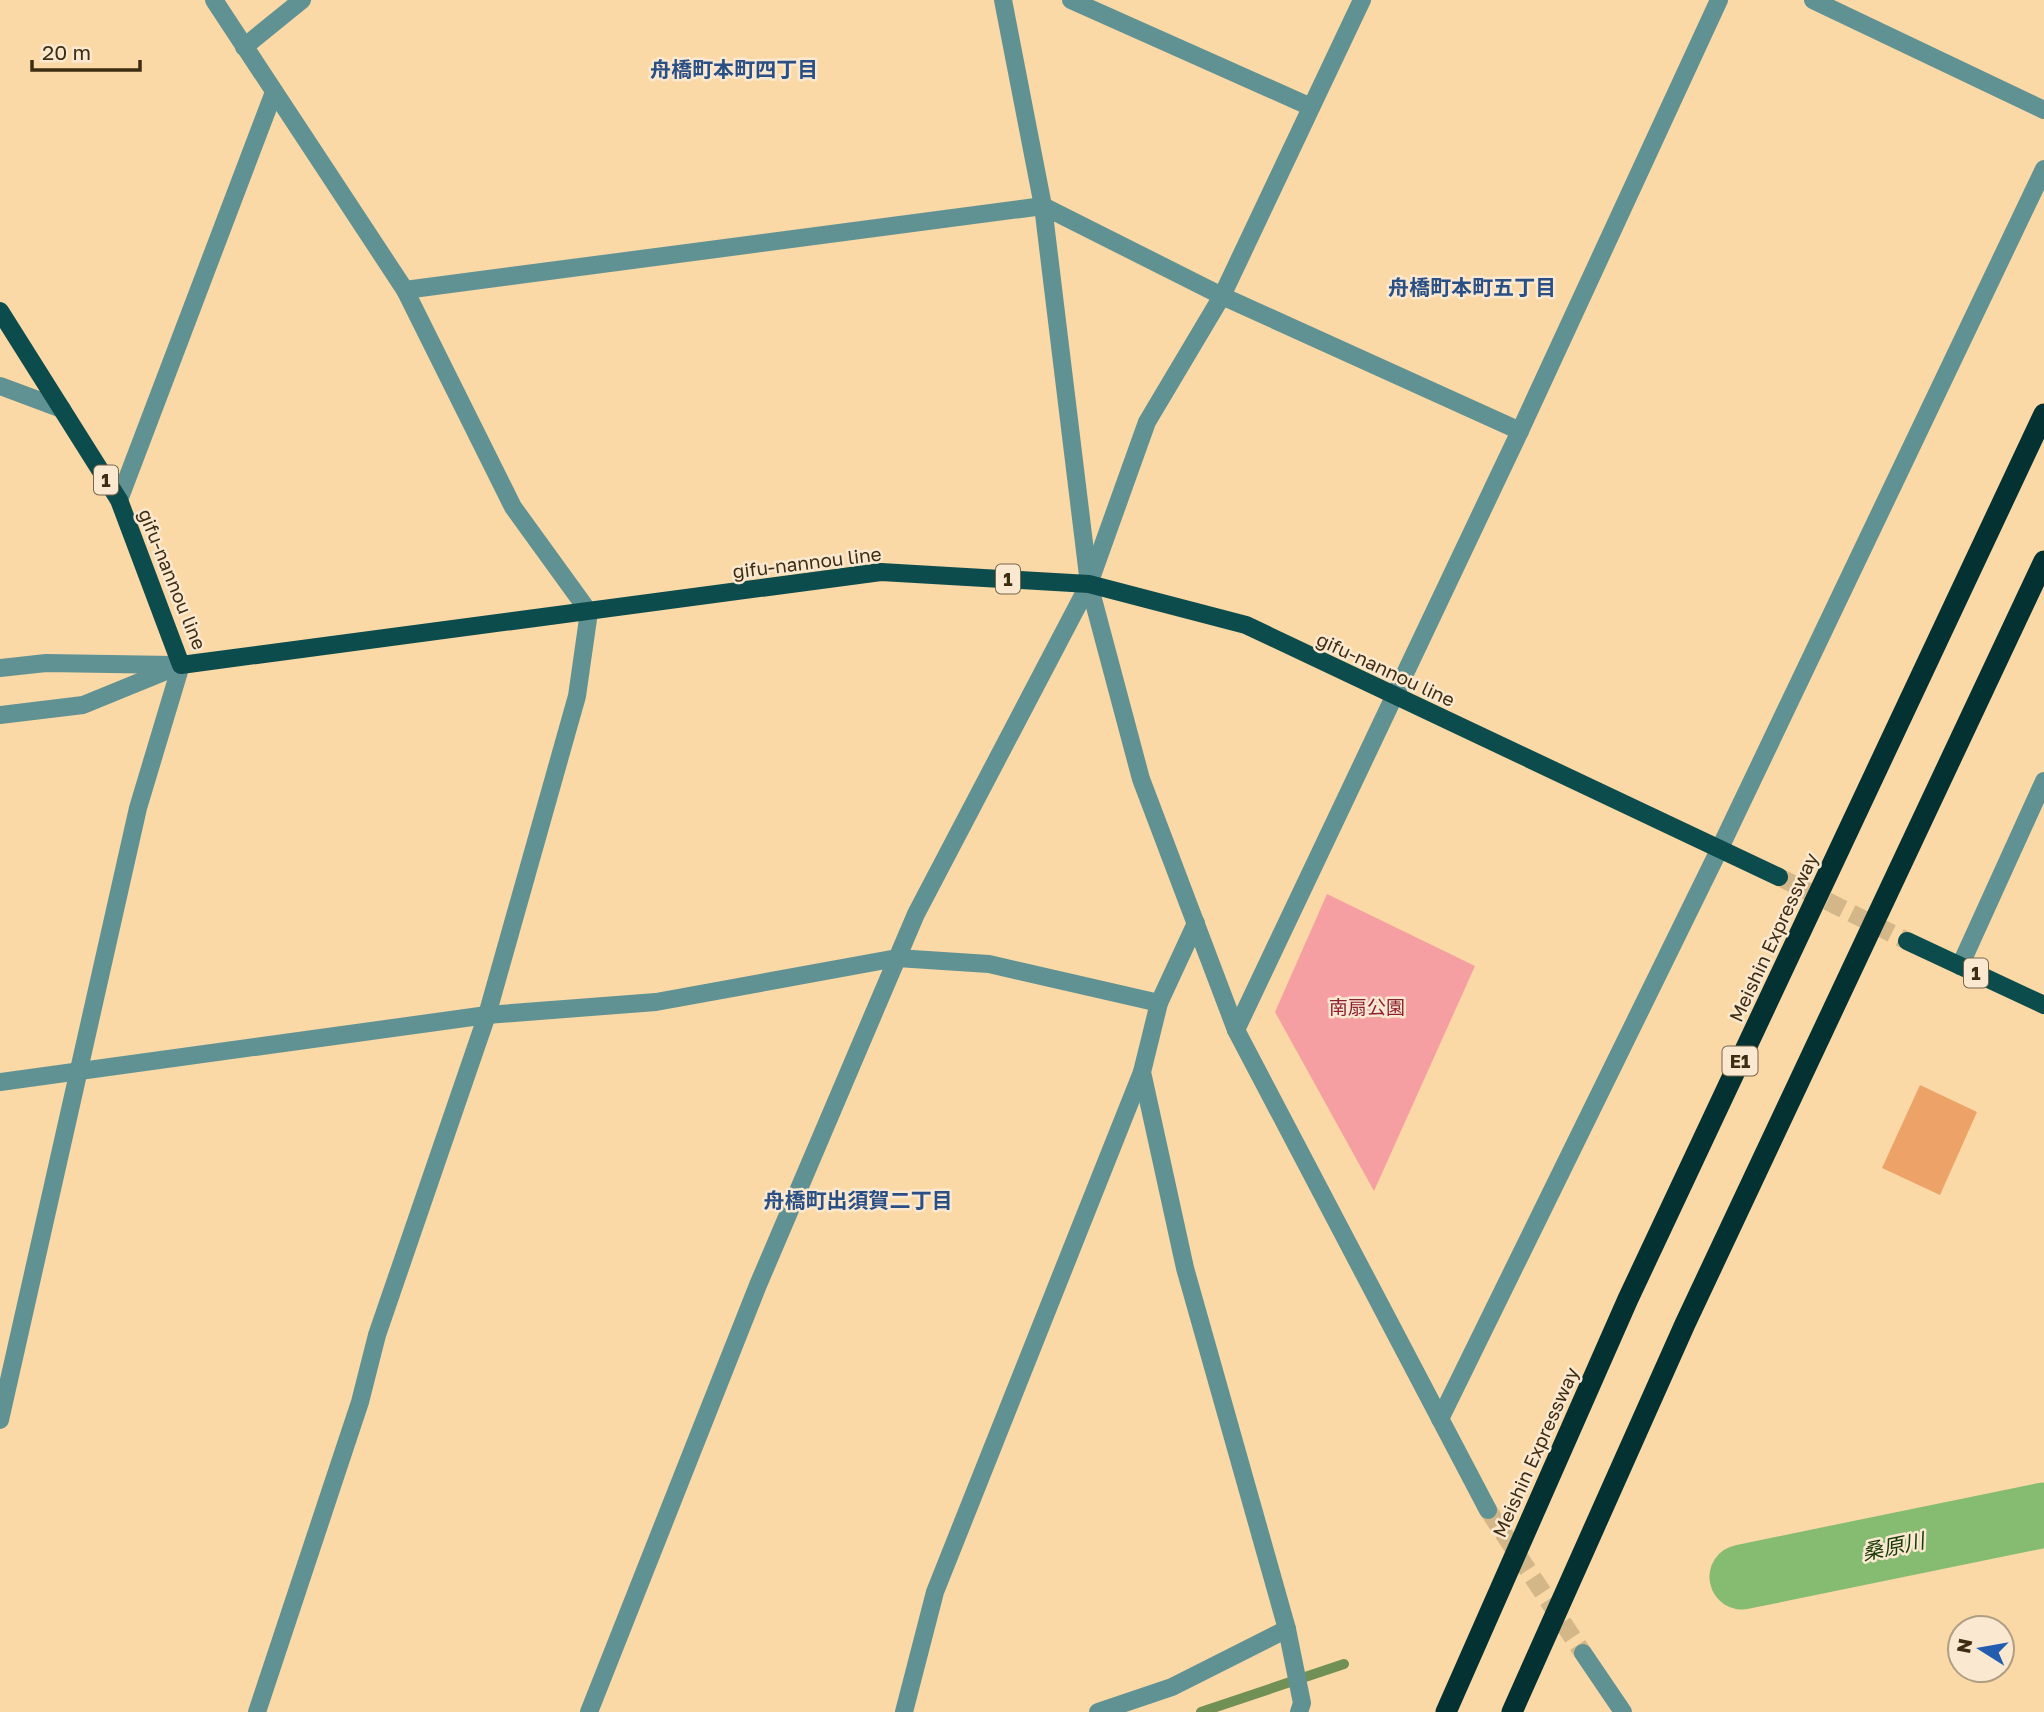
<svg xmlns="http://www.w3.org/2000/svg" width="2044" height="1712" viewBox="0 0 2044 1712" font-family="'Golos Text','Noto Sans JP',sans-serif">
<style>
.green{fill:#f69fa2}
.lines{fill:none;stroke-linecap:round;stroke-linejoin:round}
.stream{stroke:#709056;stroke-width:10}
.river{stroke:#86bb72;stroke-width:65}
.building{fill:#eda268}
.minor-tunnel{stroke:#d4b789;stroke-width:18;stroke-dasharray:18 9;stroke-linecap:butt}
.major-tunnel{stroke:#d4b789;stroke-width:18;stroke-dasharray:18 9;stroke-linecap:butt}
.minor{stroke:#619293;stroke-width:18}
.major{stroke:#0d4c4d;stroke-width:18}
.highway{stroke:#043233;stroke-width:21}
.labels{text-anchor:middle;dominant-baseline:central;stroke-width:5;stroke-linejoin:round;paint-order:stroke}
.shield{fill:#fae9d0;stroke:#76654c;stroke-width:2}
.shield-label{font-size:18px;font-weight:bold;fill:#3e2d13}
.street-label{font-size:19px;fill:#3e2d13;stroke:#fae9d0}
.park-label{font-size:19px;fill:#8e1f30;stroke:#fae9d0}
.neighbourhood-label{font-size:21px;font-weight:bold;fill:#294f85;stroke:#fae9d0}
.water-label{font-size:21px;font-style:italic;fill:#173a06;stroke:#fae9d0}
</style>
<rect width="100%" height="100%" fill="#fad9a6"/>
<!-- green -->
<path class="green" d="M1327,894L1475,966L1374,1191L1275,1012Z"/>
<g class="lines">
<!-- stream -->
<path class="stream" d="M1201,1712L1344,1664"/>
<!-- river -->
<path class="river" d="M1742,1577L2044,1515"/>
</g>
<!-- building -->
<path class="building" d="M1920,1085L1977,1112L1940,1195L1882,1168Z"/>
<g class="lines">
<!-- minor-tunnel -->
<path class="minor-tunnel" d="M1488,1510L1583,1653"/>
<!-- major-tunnel -->
<path class="major-tunnel" d="M1779,877L1907,941"/>
<!-- minor -->
<g class="minor">
<path d="M214,0L405,290L513,507L589,612L577,696L487,1015L377,1335L360,1402L257,1712"/>
<path d="M1003,0L1043,206L1089,584L1141,779L1236,1030L1488,1510"/>
<path d="M1071,0L1311,107"/>
<path d="M1813,0L2044,110"/>
<path d="M244,47L302,0"/>
<path d="M405,290L1043,206L1222,296L1520,431"/>
<path d="M0,386L62,409"/>
<path d="M119,500L274,92"/>
<path d="M0,668L46,663L174,665"/>
<path d="M0,715L83,705L181,665"/>
<path d="M1196,923L1159,1003L1142,1072L1185,1268L1287,1629L1302,1703L1299,1712"/>
<path d="M1960,966L2044,781"/>
<path d="M1236,1030L1520,431L1719,0"/>
<path d="M0,1082L487,1015L656,1002L897,958L989,964L1159,1003"/>
<path d="M1440,1419L1720,848L2044,169"/>
<path d="M0,1420L138,808L181,665"/>
<path d="M1583,1653L1623,1712"/>
<path d="M589,1712L758,1285L916,914L1089,584L1147,422L1222,296L1362,0"/>
<path d="M904,1712L935,1592L1142,1072"/>
<path d="M1098,1712L1172,1687L1287,1629"/>
</g>
<!-- major -->
<g class="major">
<path d="M0,311L119,500L181,665L881,572L1089,584L1246,625L1779,877"/>
<path d="M1907,941L2044,1005"/>
</g>
<!-- highway -->
<g class="highway">
<path d="M1446,1712L1628,1299L2044,414"/>
<path d="M1512,1712L1685,1324L2044,561"/>
</g>
</g>
<g class="labels">
<!-- shield labels -->
<g class="shield">
<rect x="94" y="465.5" width="24" height="29" rx="5"/>
<rect x="996" y="564.5" width="24" height="29" rx="5"/>
<rect x="1964" y="958.5" width="24" height="29" rx="5"/>
<rect x="1722.5" y="1046.5" width="35" height="29" rx="5"/>
</g>
<g class="shield-label">
<text x="106" y="480">1</text>
<text x="1008" y="579">1</text>
<text x="1976" y="973">1</text>
<text x="1740" y="1061">E1</text>
</g>
<!-- street labels -->
<g class="street-label">
<text transform="translate(807 562) rotate(-7)">gifu-nannou line</text>
<text transform="translate(173 579) rotate(68)">gifu-nannou line</text>
<text transform="translate(1386 669) rotate(25)">gifu-nannou line</text>
<text transform="translate(1773 937) rotate(-65)">Meishin Expressway</text>
<text transform="translate(1535 1452) rotate(-66)">Meishin Expressway</text>
</g>
<!-- park labels -->
<g class="park-label">
<text x="1367" y="1006">南扇公園</text>
</g>
<!-- neighbourhood labels -->
<g class="neighbourhood-label">
<text x="734" y="69">舟橋町本町四丁目</text>
<text x="1472" y="287">舟橋町本町五丁目</text>
<text x="858" y="1200">舟橋町出須賀二丁目</text>
</g>
<!-- water labels -->
<g class="water-label">
<text transform="translate(1893 1546) rotate(-12)">桑原川</text>
</g>
</g>
<!-- north arrow -->
<g transform="translate(1981 1649) rotate(281)"><circle r="33" fill="#fae9d0" stroke="#af9e84" stroke-width="2"/>
<path d="M0-5L12 26L0 18L-12 26Z" fill="#225daf"/>
<text y="-10" font-size="19" font-weight="bold" text-anchor="middle" fill="#3e2d13">N</text>
</g>
<!-- scale -->
<path d="M32 60v10h108v-10" fill="none" stroke="#3e2d13" stroke-width="3.5"/>
<text x="42" y="60" font-size="21" fill="#3e2d13" stroke="#fae9d0" stroke-width="5" paint-order="stroke">20 m</text>
</svg>
